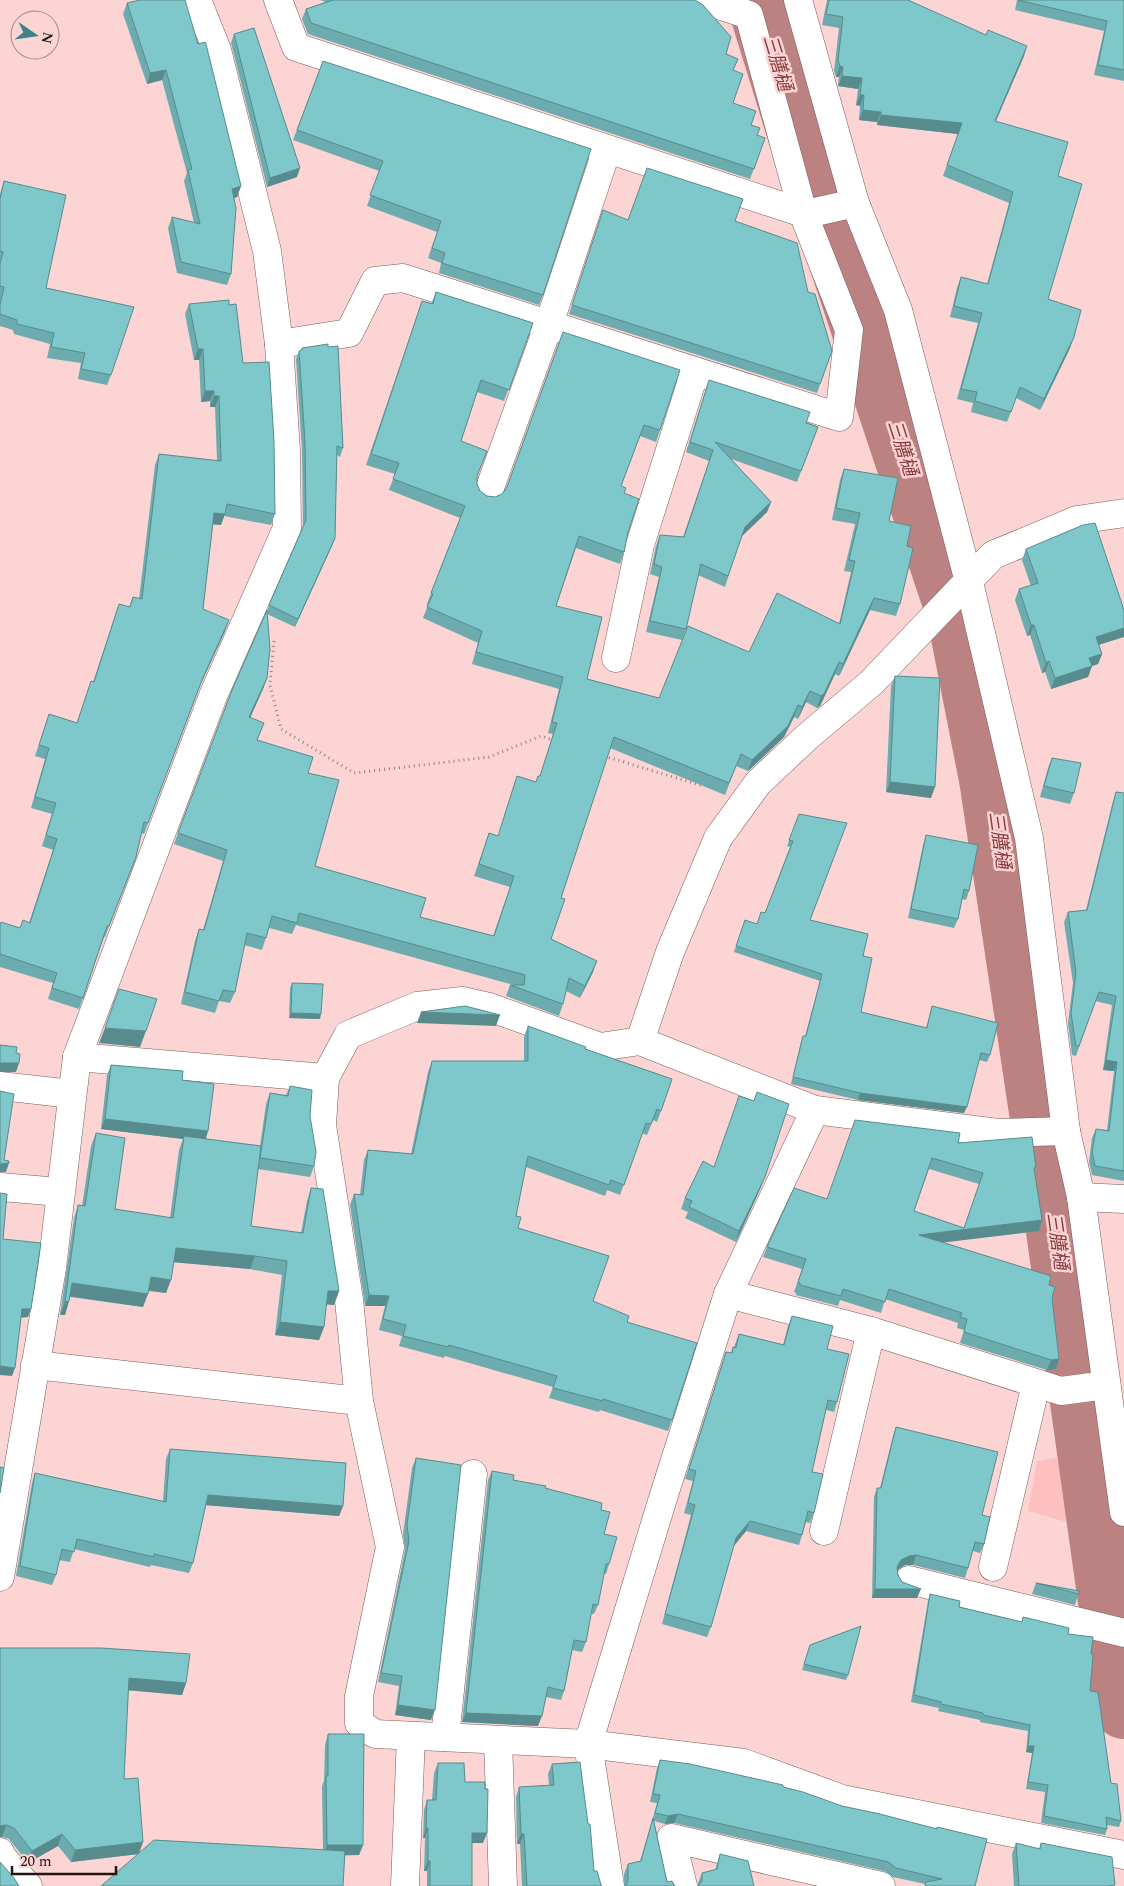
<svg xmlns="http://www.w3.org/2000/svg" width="1124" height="1886" viewBox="0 0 1124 1886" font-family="Spectral,'Noto Sans JP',serif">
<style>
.green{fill:#febfbf}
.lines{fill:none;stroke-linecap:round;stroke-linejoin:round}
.river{stroke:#bc8181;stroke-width:62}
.minor-casing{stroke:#7d5b5b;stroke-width:29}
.path{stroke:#9a7f7f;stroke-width:3;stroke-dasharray:1 4;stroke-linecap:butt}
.minor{stroke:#fff;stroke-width:28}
.wall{fill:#6cabae;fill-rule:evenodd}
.shaded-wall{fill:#588b8d}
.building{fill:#7ec7ca;stroke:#588b8d;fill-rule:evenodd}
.labels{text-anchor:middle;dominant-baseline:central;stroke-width:5;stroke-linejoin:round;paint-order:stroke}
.water-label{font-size:19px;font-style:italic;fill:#883c40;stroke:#fbd4d3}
</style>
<rect width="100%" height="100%" fill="#fbd4d3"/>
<!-- green -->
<path class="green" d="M1066,1456L1077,1525L1028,1511L1037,1461Z"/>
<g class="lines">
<!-- river -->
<path class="river" d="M757,0L814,184L958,616L990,779L1045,1145L1124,1708"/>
<!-- minor casing -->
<g class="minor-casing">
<g id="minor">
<path d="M278,0L296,47L803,213L815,212L855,203"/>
<path d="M798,0L855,203L898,310L969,582L1029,838L1066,1131L1081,1197L1124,1512"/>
<path d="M279,344L349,333L375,281L403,278L839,417L849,330L803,213L749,15L703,0"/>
<path d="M488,493L549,324L607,149"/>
<path d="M616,658L640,545L695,371"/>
<path d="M640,1041L815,1110L998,1133L1066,1131"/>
<path d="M77,1057L325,1078L348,1035L417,1006L462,1001L489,1007L600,1047L640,1041L670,952L718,838L758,783L807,737L871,683L993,555L1077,520L1124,513"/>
<path d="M325,1078L322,1125L349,1300L359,1401L390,1547L359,1696V1723L375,1734L588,1744L744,1763L842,1799L1124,1855"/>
<path d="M0,1086L72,1094"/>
<path d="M0,1187L60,1192"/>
<path d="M1081,1197L1124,1199"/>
<path d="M728,1294L871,1331L1061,1391L1106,1385"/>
<path d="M35,1365L359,1401"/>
<path d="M824,1531L871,1331"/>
<path d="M993,1567L1036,1384"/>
<path d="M0,1577L52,1268L77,1057L213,696L287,528L286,451L279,344L267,251L217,50L197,0"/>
<path d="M909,1580L1124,1633"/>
<path d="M445,1737L473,1474"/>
<path d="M498,1740L503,1886"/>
<path d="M0,1852L2,1857L28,1886"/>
<path d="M405,1886L411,1736"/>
<path d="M610,1886L588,1744L663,1498L728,1294L815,1110"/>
<path d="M683,1886L671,1838L881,1886"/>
</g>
</g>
<!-- path -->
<g class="path">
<path d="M274,641L270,685L281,729L354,773L489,757L541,736L555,741"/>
<path d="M604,756L703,786"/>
</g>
<!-- minor -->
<use href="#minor" class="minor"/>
</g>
<!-- wall -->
<g class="wall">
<path d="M320,0H695L726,54L734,70L733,103L751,125L760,128L757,135L765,138L750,179L308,34L302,19L306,9L326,2Z"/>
<path d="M827,0H908L1024,56L996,121L1058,176L1048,299L1070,348L1040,410L1016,398L1007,422L971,412L973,403L957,399L978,323L950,317L957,288L961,277L987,284L1009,203L943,176L958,134L877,125V122L859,120L860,106L856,105L858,89L838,86L839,77H836L834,71L839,28L822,25Z"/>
<path d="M1017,0H1124V81L1094,75L1104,31L1015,10Z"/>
<path d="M127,3L241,186L237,197L234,198L231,274L227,285L177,273L168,228L172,217L194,223L184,181L187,173L162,80L147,84L123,14Z"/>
<path d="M234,34L297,177L267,187L231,43Z"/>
<path d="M323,61L543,295L539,305L439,273L441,263L428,258L437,232L367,206L379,171L293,140Z"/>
<path d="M4,181L46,288L111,375L107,385L78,379L81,363L47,358L50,344L14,334L13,330L0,326V194Z"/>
<path d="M600,220L735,221L808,292L832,351L817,393L569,314Z"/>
<path d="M436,292L533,323L504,401L477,392L461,441L477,476V484L480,491L487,496L495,497L502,494L507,487L563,332L660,430L656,442L640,436L621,486L624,493L628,532L624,552L620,564L576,548L556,606L587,679L659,698L749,652L839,624L851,572L844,571L855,524L832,520L840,480L844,469L889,521L907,546L900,604L896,616L870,610L839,676L835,674L820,706L817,708L806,702L798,719L794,717L784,737L748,771L736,766L725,795L610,748L561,898L551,939L593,972L580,998L566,991L563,1004L559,1016L506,996L510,985H514L296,925L292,934L269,928L262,950L244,945L235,992L230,1003L219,1001L215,1013L181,1004L195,941L199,929L203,930L223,861L174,844L232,690L267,611L303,527L302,450L296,359L299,351L301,350L302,348L343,448L340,457L337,455L335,538L295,627L267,614V678L263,689L250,718L257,740L308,773L315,866L420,917L493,936L510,887L474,876L489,833L498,836L517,776L536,782L540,776L553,734L548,733L559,689L472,664L478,643L423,618L428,605L427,604L431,593L460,518L389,490L395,474L366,465L422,301L431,304Z"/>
<path d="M189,304L229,305L243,363L275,514L271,525L224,516L221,525L213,524L203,609L225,631L198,690L144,834L141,833L136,857L105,937H104L79,1009L48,999L53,983L0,967V925L20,928L29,923L53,850L42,846L52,814L31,808L45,759L35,756L49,714L77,723L91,681L93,682L119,604L129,607L133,597L139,599L155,465L159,454L217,461L215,407H210V401L201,402L199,360H194L185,314Z"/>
<path d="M709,380L818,427L797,482L731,459L771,502L767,512L741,537L725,587L698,575L686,629L682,640L646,632L659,577L650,574L656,546L660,535L683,537L709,461L686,452Z"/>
<path d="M1026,549L1099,645L1102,654L1098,664L1092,666L1088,677L1051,689L1045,672L1042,673L1030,635L1027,636L1015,600L1019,589L1031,586L1022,560Z"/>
<path d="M895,676L931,798L886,792L891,686Z"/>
<path d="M1052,758L1074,793L1070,804L1040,797L1048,768Z"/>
<path d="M1116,792L1124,793V1181L1092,1175L1089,1162L1092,1138L1096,1129L1107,1130L1114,1071L1103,1070L1112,1005L1095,1001L1076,1056L1072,1055L1068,1023L1073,983L1064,922L1068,912L1086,910L1113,801Z"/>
<path d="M799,814L810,920L863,956L861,1012L926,1028L932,1006L990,1055L987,1062L979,1060L964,1113L858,1100L791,1084L801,1042L803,1036H805L820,981L734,952L745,920L757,924L765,913L790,847L787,846Z"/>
<path d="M926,835L969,891L966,900L962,899L958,919L954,928L908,918L923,845Z"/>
<path d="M292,983L320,1019L289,1018L290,988Z"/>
<path d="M528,1026L585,1049L672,1079L657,1122L653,1120L647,1135L642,1133L620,1195L607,1190L605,1196L526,1167L516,1216L518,1228L593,1301L627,1322L672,1420L668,1431L600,1410L599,1412L549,1398L553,1387L445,1356L444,1358L399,1346L402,1336L379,1330L385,1306H365L350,1205L354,1194L360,1195L364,1160L368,1150L411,1154L428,1072L432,1061H524V1036Z"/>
<path d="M111,1065L182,1080L206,1139L260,1146L266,1104L270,1093L286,1095L290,1086L310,1116L314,1166L310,1177L258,1169L251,1226L301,1233L307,1201L311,1188L339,1291L334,1305L326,1304L324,1327L319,1340L275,1335L282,1275L250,1269L174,1262L166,1293L148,1291L143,1307L70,1297L65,1315H60L74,1218L78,1205L82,1206L91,1146L96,1133L115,1209L170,1218L179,1150L183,1139L101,1129L107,1075Z"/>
<path d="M958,1143L1036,1167L1035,1172L1042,1220L1039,1231L942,1242L1049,1285L1052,1298L1059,1359L1056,1369L1047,1370L960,1343L964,1330L957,1328L958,1323L885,1299L881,1313L840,1300L838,1306L796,1295V1293L794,1292L802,1269L763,1257L767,1247L827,1199ZM929,1169L979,1184L964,1228L914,1211Z"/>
<path d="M714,1167L761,1187L736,1242L685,1218L688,1212L681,1209L685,1198Z"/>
<path d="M792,1316L827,1349L837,1402L834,1412L826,1410L812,1472L814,1513L810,1523L806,1522L799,1545L746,1531L733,1547L711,1627L707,1637L662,1624L691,1515L684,1513L693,1481L685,1479L726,1352L731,1353L733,1347H734L739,1334L783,1345L788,1326Z"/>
<path d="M896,1427L982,1515L984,1544L980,1553L973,1551L968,1568L965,1578L913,1565H905L897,1570L898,1575L902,1582L917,1598H872L874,1497L877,1488H880L893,1436Z"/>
<path d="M170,1449L343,1506L339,1516L206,1505L193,1563L189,1573L151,1565L150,1567L74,1549L70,1562L59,1560L56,1575L52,1585L16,1576L32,1483L35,1473L163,1501L166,1459Z"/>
<path d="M416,1458L431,1720L395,1715L399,1686L378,1682L405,1550L403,1534L412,1468Z"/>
<path d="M492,1471L513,1480L545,1488L601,1510L609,1564L606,1574L604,1573L598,1605L594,1614H591L586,1642L582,1652L572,1650L564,1691L561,1700L546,1697L538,1726L462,1722L488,1480Z"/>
<path d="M1036,1583L1079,1591L1075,1605L1032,1594Z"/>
<path d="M930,1594L959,1607L1022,1622L1023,1617L1068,1634L1091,1654L1090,1691L1111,1783L1121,1821L1119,1827L1107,1825V1829L1105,1835L1041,1823L1045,1792L1026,1789L1032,1753L1026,1752L1028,1731L980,1722V1720L938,1711L939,1708L911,1702L928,1601Z"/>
<path d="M810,1645L848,1675L846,1680L802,1670Z"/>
<path d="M0,1648L186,1683L182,1695L128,1690L124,1779L139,1853L323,1850L322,1786L324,1781L325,1745L328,1734L363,1845L359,1855L138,1854L71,1862L58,1846L28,1863L9,1839L2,1837Z"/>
<path d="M660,1760L783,1787L975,1886H925V1884L893,1877L884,1871L674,1823L665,1824L654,1821L667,1882L675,1886H624V1874L628,1864L640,1861L652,1821L657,1803L650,1802L657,1768Z"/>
<path d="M438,1763L465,1782L483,1843H472V1886H427V1871H424L425,1838H423L424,1810L427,1800H432L434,1773Z"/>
<path d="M552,1764L594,1871L602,1886H522L520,1844H517L516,1797L519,1787L549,1785L548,1774Z"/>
<path d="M1016,1843L1039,1849L1041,1843L1114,1886H1014L1012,1854Z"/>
<path d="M720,1854L754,1886H698V1883L702,1873L715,1870Z"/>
</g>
<!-- shaded-wall -->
<g class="shaded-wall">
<path d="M1027,46L1024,56L991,132L995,121Z"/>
<path d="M840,66L843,67L839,77H836Z"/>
<path d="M166,70L162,80L147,84L150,73Z"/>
<path d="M842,76L862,78L858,89L838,86Z"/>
<path d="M860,95H864L860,106L856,105Z"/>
<path d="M863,110L881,112L877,122L859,120Z"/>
<path d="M881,115L962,123L958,134L877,125Z"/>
<path d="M300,168L297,177L267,187L270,178Z"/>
<path d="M241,186L237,197L228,200L232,189Z"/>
<path d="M1074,337L1070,348L1040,410L1044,399Z"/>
<path d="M198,349H203L199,360H194Z"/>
<path d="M205,391H214L210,401L201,402Z"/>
<path d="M214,396H219L215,407H210Z"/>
<path d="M771,502L767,512L741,537L745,527Z"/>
<path d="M214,513L225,514L221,525L210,524Z"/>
<path d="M335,538L332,546L295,627L298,619Z"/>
<path d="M874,598L870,610L839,676L843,664Z"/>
<path d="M229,620L225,631L198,690L144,834L202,680Z"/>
<path d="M1031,625H1034L1030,635L1027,636Z"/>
<path d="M1124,628V637L1092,647L1096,637Z"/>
<path d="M1102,654L1098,664L1092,666L1088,677L1051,689L1055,678L1089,658Z"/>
<path d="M1049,661L1045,672L1042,673L1046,663Z"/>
<path d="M839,662L835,674L820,706L817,708L821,696Z"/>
<path d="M267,678L263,689L245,729L249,717Z"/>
<path d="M810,691L806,702L798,719L802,707Z"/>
<path d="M798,705L794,717L784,737L748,771L752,760Z"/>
<path d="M890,782L935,787L931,798L886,792Z"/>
<path d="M597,961L593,972L580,998L585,986Z"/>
<path d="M421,1012L500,1015L496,1026L417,1023Z"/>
<path d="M291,1013L321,1014L320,1019L289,1018Z"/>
<path d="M105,1028L146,1031L140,1047L99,1043Z"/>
<path d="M1106,1060L1117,1062L1114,1071L1103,1070Z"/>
<path d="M0,1063H19L16,1072H0Z"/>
<path d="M860,1093L967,1107L964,1113L858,1100Z"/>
<path d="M105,1119L208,1131L205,1142L184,1136L183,1139L101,1129Z"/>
<path d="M9,1163L6,1172H0V1164Z"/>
<path d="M765,1177L761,1187L736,1242L739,1231Z"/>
<path d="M1042,1220L1039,1231L915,1246L919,1235Z"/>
<path d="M176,1248L255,1256L250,1269L171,1262Z"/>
<path d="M151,1277L171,1280L166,1293L146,1290Z"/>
<path d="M72,1283L148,1294L143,1307L68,1296Z"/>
<path d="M328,1291H339L334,1305L323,1304Z"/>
<path d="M369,1295L389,1296L385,1306H365Z"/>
<path d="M69,1301L65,1315H60L65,1302Z"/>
<path d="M22,1309H31L28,1317L18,1318Z"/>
<path d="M280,1322L324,1327L319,1340L275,1335Z"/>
<path d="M1059,1359L1056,1369L1047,1370L1051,1360Z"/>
<path d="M0,1366L15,1368L12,1376L0,1375Z"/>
<path d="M208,1495L343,1506L339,1516L204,1505Z"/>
<path d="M750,1521L746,1531L732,1548L736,1538Z"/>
<path d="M916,1555L913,1565H905L897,1570V1567L901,1560L909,1556Z"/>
<path d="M875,1589H921L917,1598H872Z"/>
<path d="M129,1678L186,1683L182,1695L125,1690Z"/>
<path d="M398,1705L435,1710L431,1720L395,1715Z"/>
<path d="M466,1713L542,1716L538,1726L462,1722Z"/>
<path d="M1028,1746H1034L1032,1753L1026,1752Z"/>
<path d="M678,1814L674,1823L665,1824L668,1816Z"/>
<path d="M6,1825L2,1837H0V1826Z"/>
<path d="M426,1828H428L425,1838H423Z"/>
<path d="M472,1833H487L483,1843H469Z"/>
<path d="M62,1834L58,1846L28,1863L32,1851Z"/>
<path d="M521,1834H524L520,1844H517Z"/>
<path d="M143,1842L139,1854L71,1862L75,1850Z"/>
<path d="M327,1845H363L359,1855L323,1856Z"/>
<path d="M428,1861H430L427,1871H424Z"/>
</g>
<!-- building -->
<g class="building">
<path d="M140,0H185L198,44L205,42L206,44L241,186L232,189L236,208L231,274L181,262L172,217L200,224L188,170L192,169L166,70L150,73L127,3Z"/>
<path d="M333,0H695L703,5L731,37L726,54L738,59L733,70L743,74L733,103L756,111L751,125L760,128L757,135L765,138L754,169L311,23L306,9Z"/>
<path d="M829,0H908L986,35L988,30L1027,46L995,121L1068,142L1058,176L1082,184L1048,299L1081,310L1074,337L1044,399L1020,387L1011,412L975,401L977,392L961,389L982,313L954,306L961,277L988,284L1013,192L947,165L962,123L881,115V112L863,110L864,95H860L862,78L842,76L843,67L840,66L838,60L843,17L826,14Z"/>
<path d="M1018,0H1124V70L1098,65L1107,21Z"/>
<path d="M254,28L300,168L270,178L234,34Z"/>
<path d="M323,61L591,149L543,295L442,263L445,253L432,248L441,221L370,195L383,161L297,130Z"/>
<path d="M647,168L743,199L735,221L797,243L808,292L815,294L832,351L820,384L572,305L603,210L628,220Z"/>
<path d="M4,181L66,195L46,288L134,307L111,375L81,369L85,353L51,347L54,333L17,324V320L0,314V305L4,287L0,286V264L3,252L0,251V199Z"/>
<path d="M436,292L533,323L509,390L481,380L461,441L487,451L477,476V484L480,491L487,496L495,497L502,494L507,487L563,332L680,370L660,430L644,425L621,486L626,488L624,493L639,499L628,532L624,552L579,536L556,606L602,617L587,679L659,698L688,626L749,652L777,593L840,624L855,561L849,560L860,513L836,508L844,469L898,478L889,521L911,526L907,546L913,548L900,604L874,598L843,664L839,662L824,694L821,696L810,691L802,707L798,705L788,726L752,760L741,754L729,783L614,737L561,898L565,899L551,939L597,961L585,986L569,978L563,1004L510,985H524L525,975L299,913L297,923L272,916L266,938L247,933L235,992L223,990L219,1001L185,992L199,929L204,930L227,850L178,833L232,690L267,610L270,649L267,678L249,717L264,723L257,740L313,757L308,773L339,780L315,866L426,898L420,917L494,936L514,876L479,864L489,833L498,836L517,776L536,782L538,776H540L557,723L552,722L563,677L476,652L482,631L427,607L433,594L431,593L465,506L393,479L399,463L371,454L422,301L433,304Z"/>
<path d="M229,300V305L236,304L243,363L269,362L274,441L275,514L227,504L225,514L214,513L203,609L229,620L202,680L148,823L144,822L136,857L109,926H107L83,998L52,988L57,973L0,954V926L1,922L20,928L23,920L30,923L57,839L46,835L56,803L35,797L49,748L39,745L49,714L77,723L91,681L94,682L119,604L130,607L133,597L142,599L159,454L221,461L219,396H214V391H205L203,349H198L189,304Z"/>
<path d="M328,344V347L338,346L343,448L337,446L335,538L298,619L269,605L306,520L305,442L299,351L302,350V348Z"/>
<path d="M709,380L810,412L806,423L818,427L801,471L715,442L771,502L745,527L728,576L701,564L686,629L650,621L662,567L654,564L660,535L684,537L713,450L690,442Z"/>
<path d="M1095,523L1124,610V628L1096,637L1102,654L1089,658L1092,666L1055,678L1049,661L1046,663L1034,625H1031L1019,589L1038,583L1026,549L1083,525Z"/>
<path d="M895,676L940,678L935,787L890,782Z"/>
<path d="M1052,758L1081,763L1074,793L1044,786Z"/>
<path d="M1116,792L1124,793V1171L1095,1166L1092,1152L1096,1129L1109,1131L1117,1062L1106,1060L1116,996L1099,992L1079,1046H1076L1071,1013L1076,973L1068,912L1087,910Z"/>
<path d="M799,814L847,823L810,920L868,934L863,956L872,958L861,1012L927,1028L932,1006L998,1023L990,1055L981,1053L967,1107L860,1093L793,1077L803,1036H806L822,974L736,946L745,920L757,924L761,912L765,913L793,841L789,840Z"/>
<path d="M926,835L978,845L969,891L964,889L958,919L911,909Z"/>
<path d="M292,983L323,984L321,1014L291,1013Z"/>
<path d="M119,989L157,999L146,1031L105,1028Z"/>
<path d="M465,1006L500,1015L421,1012Z"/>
<path d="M528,1026L586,1047L585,1049L672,1079L661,1111L657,1109L651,1124L646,1123L624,1185L611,1180L609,1185L528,1156L516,1216L521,1217L518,1228L609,1256L593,1301L629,1316L627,1322L697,1343L672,1420L603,1399V1401L553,1388L557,1376L449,1345L448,1347L403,1336L406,1325L383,1319L389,1296L369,1295L354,1194L363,1195L368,1150L413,1154L432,1061H528Z"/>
<path d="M0,1045L17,1047L16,1053L20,1054L19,1063H0Z"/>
<path d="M111,1065L183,1071L182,1080L214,1084L208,1131L105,1119Z"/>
<path d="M290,1086L312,1090L310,1116L316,1152L314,1166L260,1158L270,1093L288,1096Z"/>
<path d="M0,1091L14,1094L4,1160L9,1161V1163L0,1164Z"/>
<path d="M757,1092L789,1104L765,1177L739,1231L689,1207L692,1201L685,1198L703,1161L714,1167L739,1096L754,1101Z"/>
<path d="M855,1120L960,1133L958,1143L1032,1137L1036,1167L1034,1168L1042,1220L919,1235L1051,1276L1049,1285L1055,1287L1052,1298L1059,1359L1051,1360L964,1332L967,1319L960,1317L962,1313L889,1289L885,1302L843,1289L841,1296L800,1285V1283L798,1282L806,1259L767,1247L794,1188L827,1199ZM932,1158L983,1173L964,1228L914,1211Z"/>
<path d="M96,1133L125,1138L115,1209L173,1218L184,1136L261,1146L251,1226L303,1233L311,1188L323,1189L339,1291H328L324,1327L280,1322L287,1261L255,1256L176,1248L171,1280L151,1277L148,1294L72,1283L69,1301L65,1302L78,1205L85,1206Z"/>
<path d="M0,1193L7,1194L3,1239L41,1243L31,1309H22L15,1368L0,1366Z"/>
<path d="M792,1316L833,1326L827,1349L849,1354L837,1402L828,1400L812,1472L823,1474L814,1513L808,1511L802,1535L750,1521L736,1538L711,1627L665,1614L695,1505L688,1503L696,1471L689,1469L726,1352L732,1353L733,1347L736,1348L739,1334L784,1345Z"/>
<path d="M896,1427L998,1452L982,1515L990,1517L984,1544L975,1542L968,1568L916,1555L909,1556L901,1560L897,1567L898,1575L902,1582L921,1589H875L877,1488H881Z"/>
<path d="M170,1449L346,1463L343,1506L208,1495L193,1563L154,1554V1557L77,1539L74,1552L62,1549L56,1575L20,1566L35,1473L166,1502Z"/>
<path d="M416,1458L461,1465L435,1710L398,1705L402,1676L381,1673L409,1541L407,1525Z"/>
<path d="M0,1467L4,1468L0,1493Z"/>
<path d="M492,1471L514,1475L513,1480L546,1486L545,1488L602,1503L601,1510L610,1512L604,1534L617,1537L609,1564H606L598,1605L593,1604L586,1642L574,1640L564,1691L548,1687L542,1716L466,1713Z"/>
<path d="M1036,1583L1079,1591V1594Z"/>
<path d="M930,1594L960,1601L959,1607L1022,1622L1023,1617L1069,1628L1068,1634L1093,1637L1091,1654L1093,1655L1090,1691L1098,1692L1111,1783L1117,1784L1121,1821L1106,1817L1107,1829L1044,1816L1048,1785L1028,1782L1034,1746H1028L1030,1725L983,1715V1713L941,1704V1702L914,1695Z"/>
<path d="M861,1626L848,1675L804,1664L810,1645Z"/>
<path d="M0,1648H101L190,1654L186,1683L129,1678L124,1779L138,1778L143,1842L75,1850L62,1834L32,1851L14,1828L6,1825L0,1826Z"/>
<path d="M328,1734H364L363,1845H327L326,1776H328Z"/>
<path d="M660,1760L690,1764L783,1785V1787L803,1792L842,1806L880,1814L937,1829V1827L987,1839L975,1886H925L926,1882L942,1879L896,1868L888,1862L678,1814L668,1816L655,1813L660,1795L653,1794Z"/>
<path d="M580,1762L588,1824H590L594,1871H597L601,1885L602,1886H527L524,1834H521L519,1787L554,1785L552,1764Z"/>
<path d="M438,1763H464L465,1782H485V1789H488L487,1833H472V1886H430V1861H428V1828H426L427,1800H436Z"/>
<path d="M653,1818L667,1882L672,1881L675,1886H625L628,1882V1864L641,1861Z"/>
<path d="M154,1840L345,1851L343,1886H101Z"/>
<path d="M1016,1843L1040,1849L1041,1843L1112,1857L1115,1885L1107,1886H1019Z"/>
<path d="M720,1854L748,1861L754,1886H698L702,1881V1873L717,1869Z"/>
<path d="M0,1862L14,1878L19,1886H0Z"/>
</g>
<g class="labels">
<!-- water labels -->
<g class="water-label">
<text transform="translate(777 63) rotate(73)">三膳樋</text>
<text transform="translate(902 448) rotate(72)">三膳樋</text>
<text transform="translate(999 840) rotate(82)">三膳樋</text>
<text transform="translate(1057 1241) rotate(82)">三膳樋</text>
</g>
</g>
<!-- north arrow -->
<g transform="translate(35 35) rotate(103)"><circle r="24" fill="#fbd4d3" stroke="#a58887"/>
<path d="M0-4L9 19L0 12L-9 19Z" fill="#3c8487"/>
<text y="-8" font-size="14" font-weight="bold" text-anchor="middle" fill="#231516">N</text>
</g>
<!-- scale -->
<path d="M12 1866v8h104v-8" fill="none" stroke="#231516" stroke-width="2.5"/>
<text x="20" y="1866" font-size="15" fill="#231516" stroke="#fbd4d3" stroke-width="4" paint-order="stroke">20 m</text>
</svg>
